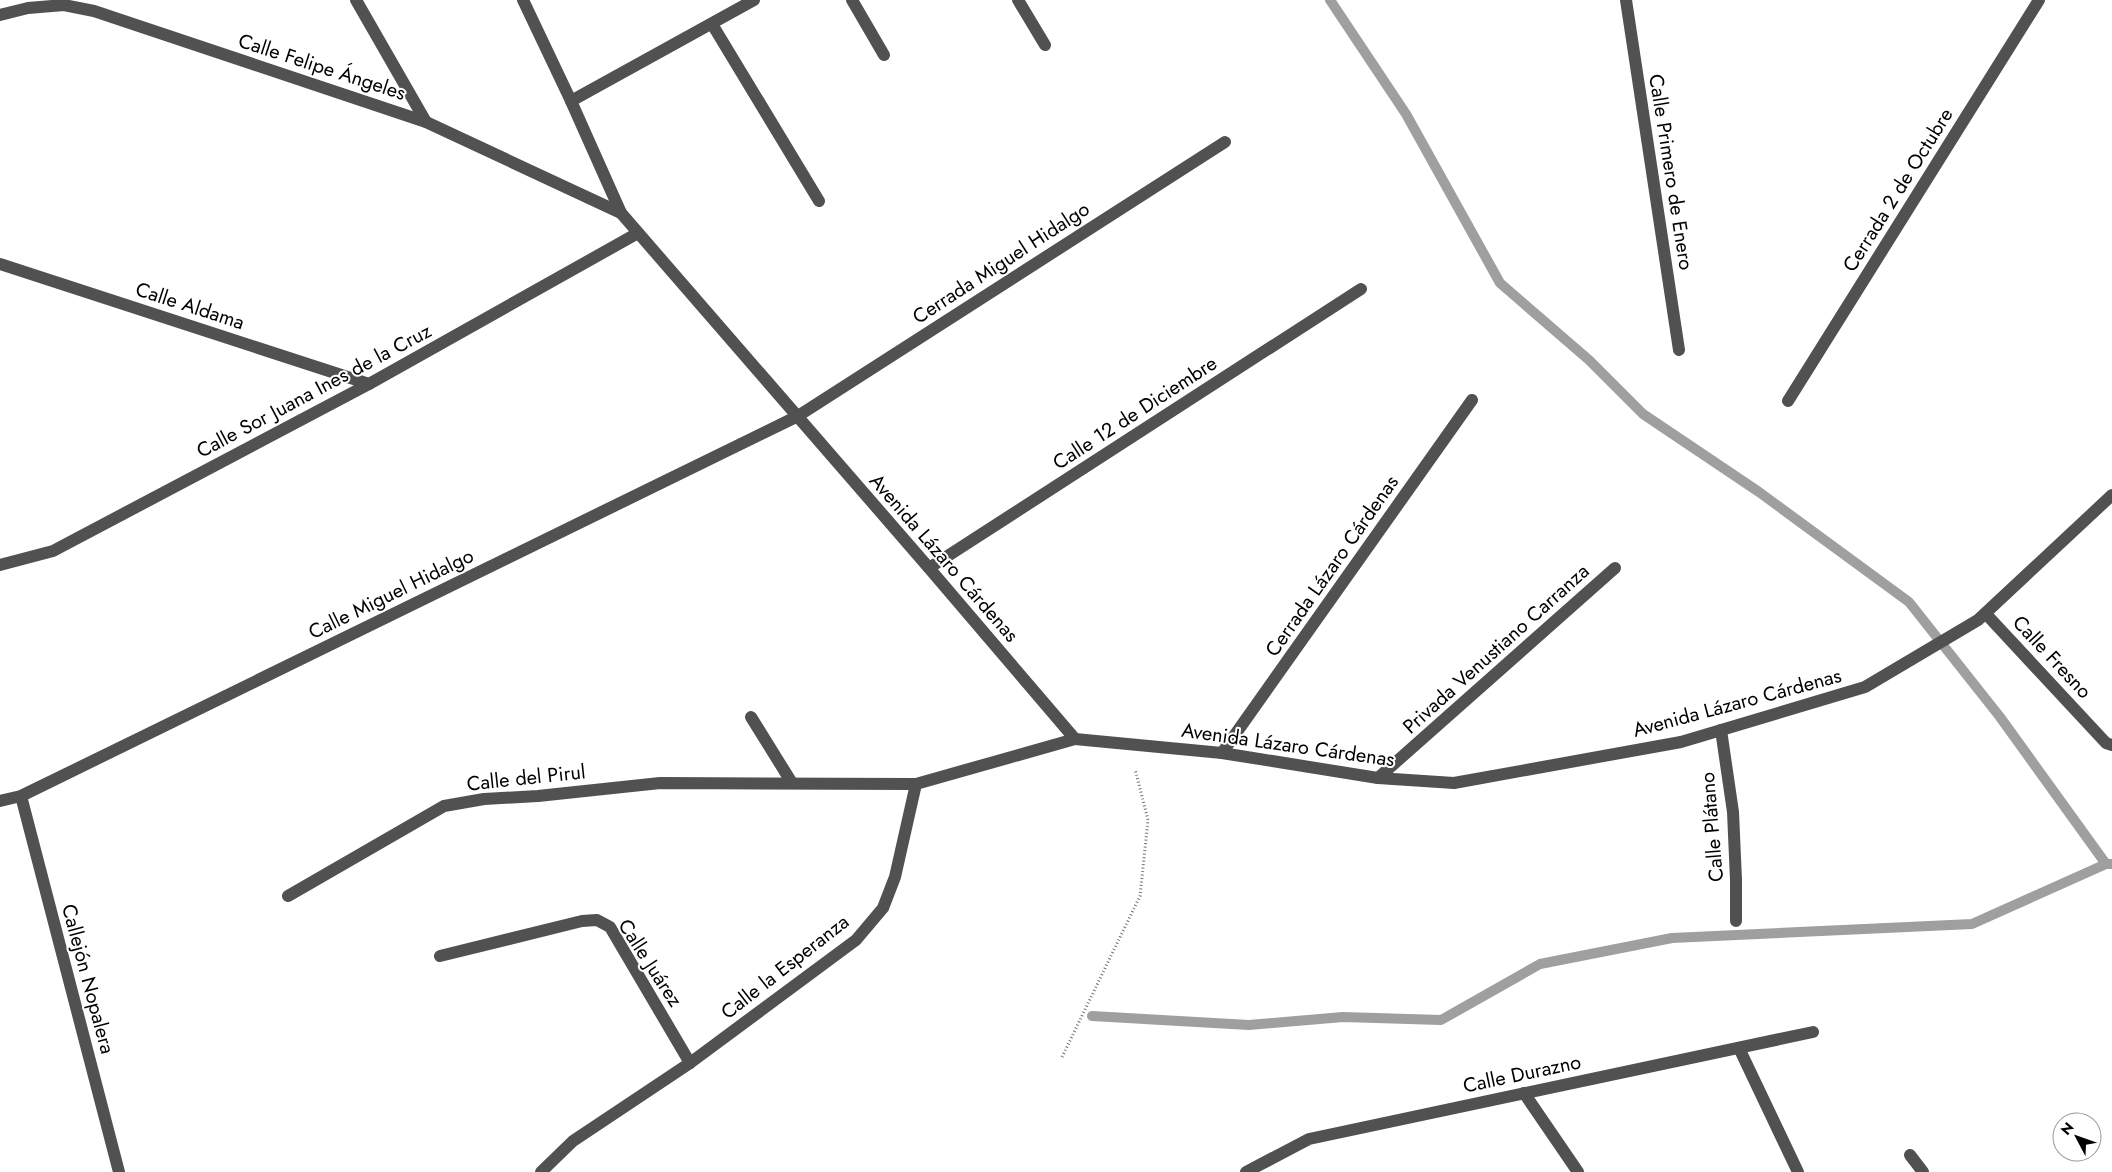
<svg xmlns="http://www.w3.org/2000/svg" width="2112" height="1172" viewBox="0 0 2112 1172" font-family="Jost,sans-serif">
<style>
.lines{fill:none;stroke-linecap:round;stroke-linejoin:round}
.stream{stroke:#9f9f9f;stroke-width:10}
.path{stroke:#737373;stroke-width:3;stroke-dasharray:1 2.5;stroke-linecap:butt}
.minor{stroke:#515151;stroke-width:12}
.labels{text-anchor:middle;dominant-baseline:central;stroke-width:4;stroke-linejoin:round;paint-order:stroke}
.street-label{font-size:20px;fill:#000;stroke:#fff}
</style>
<rect width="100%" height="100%" fill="#fff"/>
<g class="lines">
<!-- stream -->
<g class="stream">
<path d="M1330,0L1406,114L1500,283L1589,360L1643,414L1759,492L1909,602L2000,717L2106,864"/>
<path d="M1092,1016L1249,1025L1343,1017L1441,1020L1540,964L1672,938L1972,924L2106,864H2112"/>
</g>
<!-- path -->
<path class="path" d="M1062,1057L1140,896L1148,820L1135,769"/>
<!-- minor -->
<g class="minor">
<path d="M356,0L426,122"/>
<path d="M523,0L571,101L621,213L929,568L1075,739L1222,753L1378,778L1454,783L1681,742L1865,687L1978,620L2112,495"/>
<path d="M852,0L884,55"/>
<path d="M1018,0L1045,45"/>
<path d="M1626,0L1679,350"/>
<path d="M0,15L28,8L64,5L94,11L426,122L621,213"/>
<path d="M712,24L819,201"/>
<path d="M571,101L754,0"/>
<path d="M0,264L369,384"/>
<path d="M1788,401L2039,0"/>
<path d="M0,565L53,551L369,384L638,233"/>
<path d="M929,568L1361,289"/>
<path d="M1986,614L2106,743L2112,745"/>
<path d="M751,717L792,783"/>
<path d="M1721,730L1733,812L1736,880V921"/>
<path d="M1222,753L1472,400"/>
<path d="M1378,778L1615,568"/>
<path d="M21,796L119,1172"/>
<path d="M0,801L21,796L798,416L1225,142"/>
<path d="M288,896L444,806L484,799L538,796L660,783L916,784"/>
<path d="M440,956L582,921L597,920L610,927L690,1063"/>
<path d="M1739,1048L1798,1172"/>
<path d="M1524,1093L1578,1172"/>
<path d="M1910,1155L1923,1172"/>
<path d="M541,1172L573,1141L690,1063L856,940L883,908L895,877L916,784L1075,739"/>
<path d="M1246,1172L1309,1139L1813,1032"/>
</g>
</g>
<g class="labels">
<!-- street labels -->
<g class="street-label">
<text transform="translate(322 67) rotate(18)">Calle Felipe Ángeles</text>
<text transform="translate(1671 172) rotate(81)">Calle Primero de Enero</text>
<text transform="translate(1898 190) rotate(-58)">Cerrada 2 de Octubre</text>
<text transform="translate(1001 263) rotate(-33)">Cerrada Miguel Hidalgo</text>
<text transform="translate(190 306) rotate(18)">Calle Aldama</text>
<text transform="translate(314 391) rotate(-28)">Calle Sor Juana Ines de la Cruz</text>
<text transform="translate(1135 413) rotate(-33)">Calle 12 de Diciembre</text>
<text transform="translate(944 558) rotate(49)">Avenida Lázaro Cárdenas</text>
<text transform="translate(1332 566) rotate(-55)">Cerrada Lázaro Cárdenas</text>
<text transform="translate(391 594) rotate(-26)">Calle Miguel Hidalgo</text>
<text transform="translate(1496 649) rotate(-42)">Privada Venustiano Carranza</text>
<text transform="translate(2052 657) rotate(47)">Calle Fresno</text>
<text transform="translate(1737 703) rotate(-15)">Avenida Lázaro Cárdenas</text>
<text transform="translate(1288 745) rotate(8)">Avenida Lázaro Cárdenas</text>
<text transform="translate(526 778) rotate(-6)">Calle del Pirul</text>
<text transform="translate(1712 827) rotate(-95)">Calle Plátano</text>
<text transform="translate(650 963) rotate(57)">Calle Juárez</text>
<text transform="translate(785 967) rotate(-38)">Calle la Esperanza</text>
<text transform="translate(88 979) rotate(75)">Callejón Nopalera</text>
<text transform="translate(1522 1074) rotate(-12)">Calle Durazno</text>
</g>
</g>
<!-- north arrow -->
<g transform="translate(2077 1137) rotate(311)"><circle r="24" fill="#ffffff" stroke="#999999"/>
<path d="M0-4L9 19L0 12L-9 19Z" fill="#000000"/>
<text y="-8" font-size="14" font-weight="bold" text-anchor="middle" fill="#000000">N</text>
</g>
</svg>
